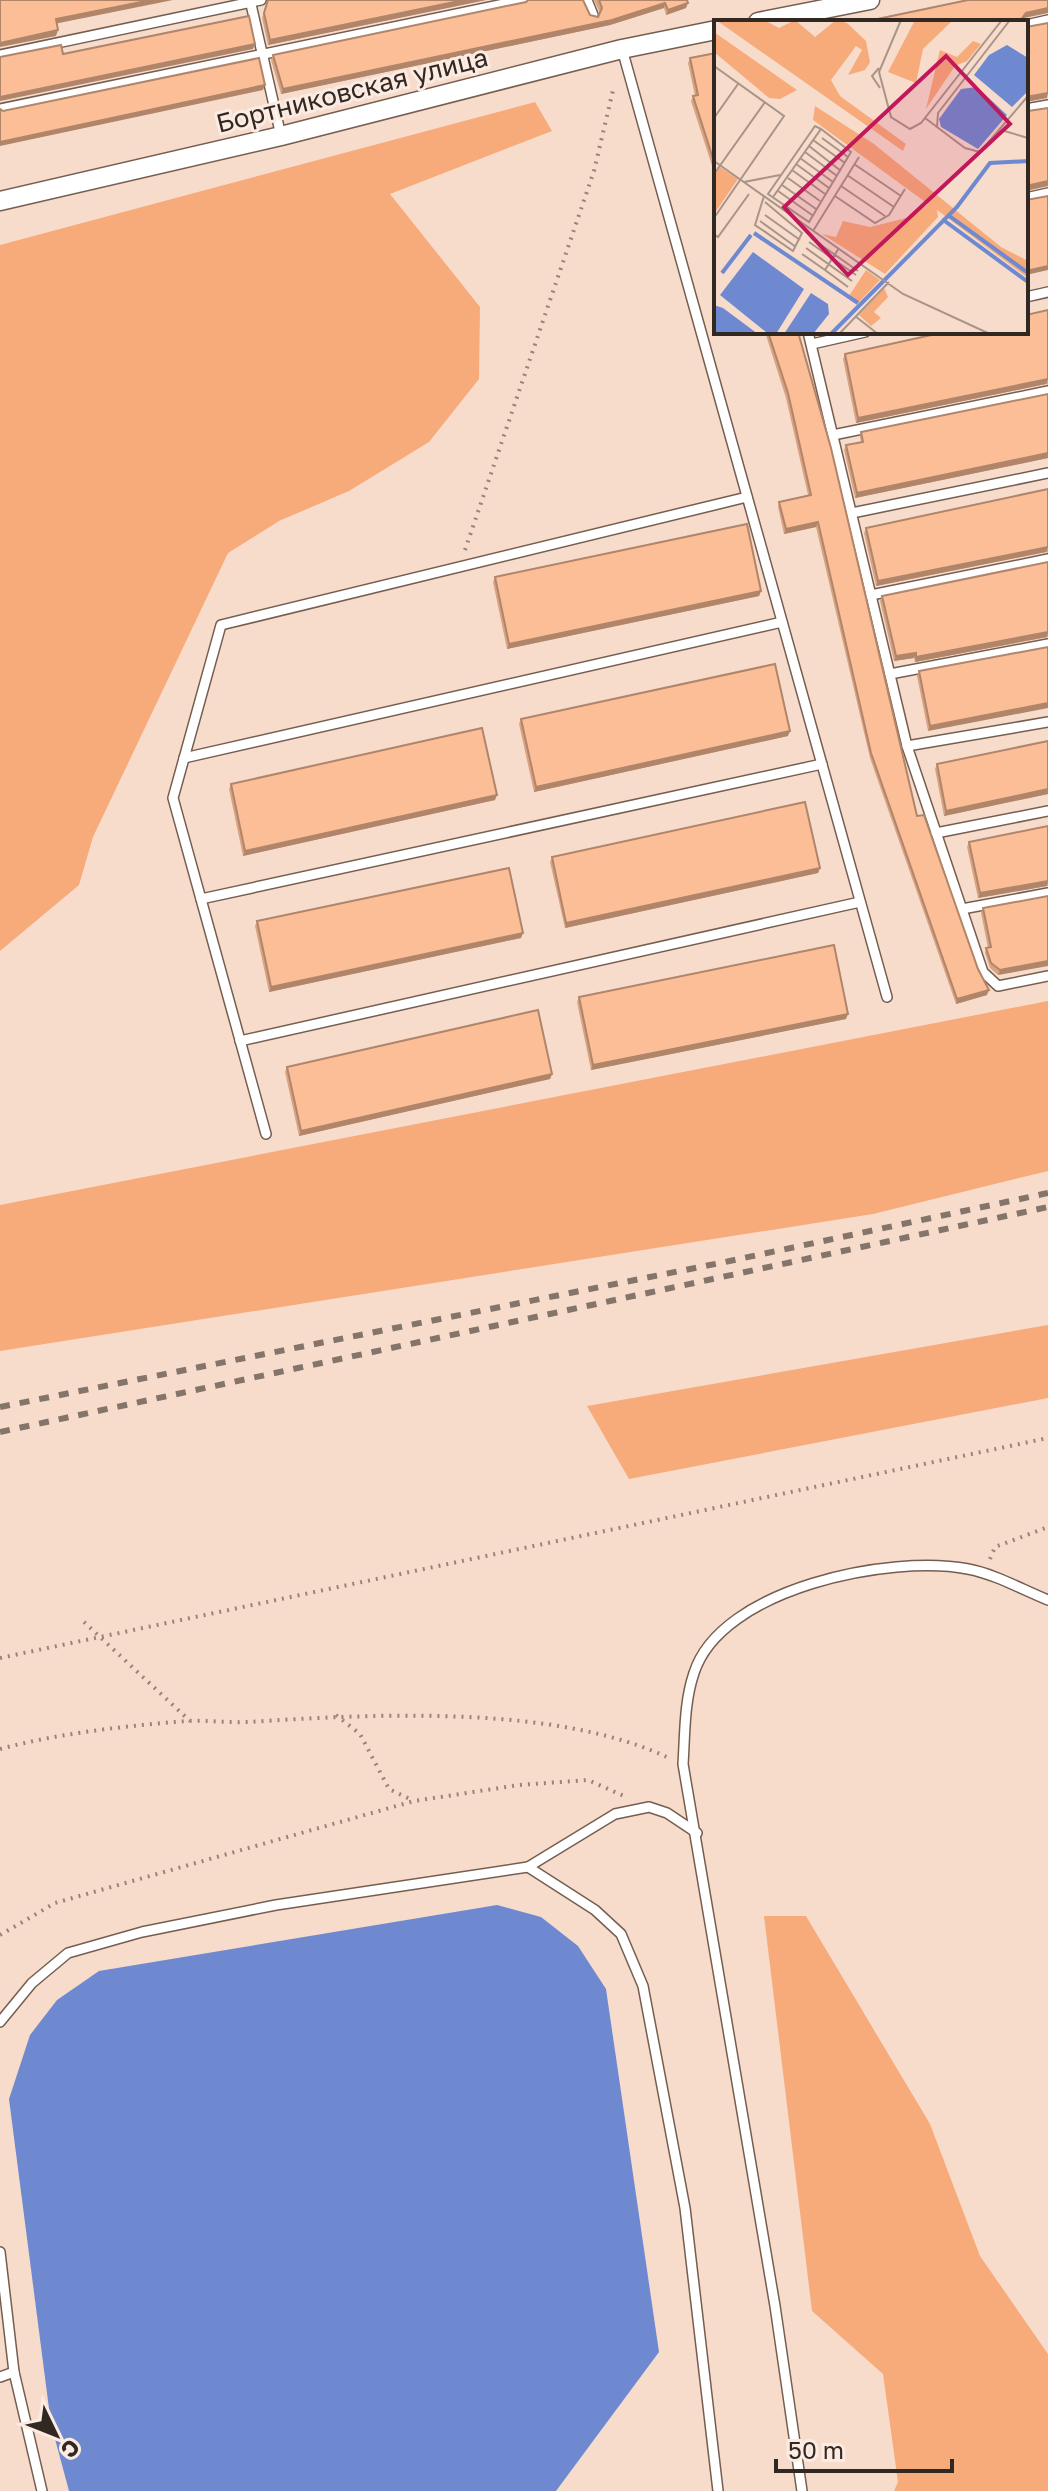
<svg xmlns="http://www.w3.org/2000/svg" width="1048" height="2491" viewBox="0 0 1048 2491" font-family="'Golos Text',sans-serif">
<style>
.green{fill:#f7ab7b}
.water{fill:#6e89cf}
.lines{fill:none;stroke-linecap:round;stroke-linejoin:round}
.lane-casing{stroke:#755e50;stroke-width:12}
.street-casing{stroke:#755e50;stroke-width:21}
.path{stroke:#98857a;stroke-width:4;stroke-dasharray:2 6;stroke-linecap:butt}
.lane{stroke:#fff;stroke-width:9}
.street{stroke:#fff;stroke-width:18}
.rail{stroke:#85746a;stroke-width:6;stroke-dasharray:10 10;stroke-linecap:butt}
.wall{fill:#d9a382}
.shaded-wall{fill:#b0856a}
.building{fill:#fcbe97;stroke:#b0856a;stroke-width:2}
.labels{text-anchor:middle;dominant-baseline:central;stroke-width:6;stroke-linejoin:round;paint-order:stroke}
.street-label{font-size:26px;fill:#322822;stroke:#fcebe2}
.inset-river{fill:none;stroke:#6e89cf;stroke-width:4}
.inset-road{fill:none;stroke:#a89488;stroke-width:2}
.view{fill:#c2185b;fill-opacity:0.15;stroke:#c2185b;stroke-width:4}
.inset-edge{fill:none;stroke:#322822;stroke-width:4}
</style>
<rect width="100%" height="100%" fill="#f7dccc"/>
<!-- green -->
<g class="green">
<path d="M535,102L552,131L390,194L480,307L479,379L429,442L349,491L279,521L228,553L93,837L79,885L0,951V245Z"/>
<path d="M1048,1001V1171L873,1214L0,1351V1205Z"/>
<path d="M1048,1325V1398L629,1479L587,1406Z"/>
<path d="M764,1916H806L930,2124L980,2256L1048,2354V2491H894L898,2482L883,2374L812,2311Z"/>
</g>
<!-- water -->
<path class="water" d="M497,1905L541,1917L578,1946L606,1989L659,2352L556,2491H69L51,2424L9,2099L30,2035L57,2000L99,1971Z"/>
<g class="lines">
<!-- lane casing -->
<g class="lane-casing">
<g id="lane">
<path d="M250,0L281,136"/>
<path d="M587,0L593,15"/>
<path d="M1026,25L1048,20"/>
<path d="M622,49L887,997"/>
<path d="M0,55L261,0"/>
<path d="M0,109L523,0"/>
<path d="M1026,109L1048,105"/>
<path d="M1026,198L1048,193"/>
<path d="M1026,297L1048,292"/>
<path d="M808,332L907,746L983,972L998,986L1048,976"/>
<path d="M812,344L865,332"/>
<path d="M833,435L1048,391"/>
<path d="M852,513L1048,473"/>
<path d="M871,595L1048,559"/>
<path d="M890,674L1048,644"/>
<path d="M907,746L1048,722"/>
<path d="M184,758L782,622"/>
<path d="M936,833L1048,811"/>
<path d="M201,899L822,764"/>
<path d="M962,909L1048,893"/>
<path d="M240,1041L860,902"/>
<path d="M266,1134L173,798L221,625L747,497"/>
<path d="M528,1867L595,1910L621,1934L643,1986L685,2208L718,2491"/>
<path d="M0,2022L32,1983L68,1953L142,1932L276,1905L528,1867L615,1814L649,1807L667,1813L697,1833"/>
<path d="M0,2252L14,2372L42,2491"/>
<path d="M0,2377L14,2372"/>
<path d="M802,2491L775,2306L683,1764C685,1735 684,1702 694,1673C721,1588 891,1554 968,1569C995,1574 1023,1590 1048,1600"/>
</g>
</g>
<!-- street casing -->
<g class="street-casing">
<g id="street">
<path d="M758,22L870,0"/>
<path d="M0,201L281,136L622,49L716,30"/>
</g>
</g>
<!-- path -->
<g class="path">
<path d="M465,550L594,171L614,86"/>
<path d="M990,1559L995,1547L1048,1527"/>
<path d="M84,1622L190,1721"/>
<path d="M0,1658L1048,1438"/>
<path d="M336,1715L360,1734L389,1789L412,1800"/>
<path d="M0,1749C60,1733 125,1726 187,1721C207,1720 228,1723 248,1722C373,1714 555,1704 669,1758"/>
<path d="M0,1935L55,1903L414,1801L519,1785L588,1780L624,1796"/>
</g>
<!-- lane -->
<use href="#lane" class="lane"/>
<!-- street -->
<use href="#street" class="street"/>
<!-- rail -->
<g class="rail">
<path d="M0,1407L725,1262L1048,1193"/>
<path d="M0,1432L1048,1207"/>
</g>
</g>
<!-- wall -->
<g class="wall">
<path d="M268,0H486L268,45L262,18Z"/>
<path d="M594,0H687L686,8L666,15L664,8L610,25L281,94L271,60L273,55L526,2L598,17L600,13Z"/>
<path d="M716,53V178L691,101L693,96H695L688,63L690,58Z"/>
<path d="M1048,310V385L1046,384L856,423L843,359L845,354Z"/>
<path d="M765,332H798L917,816L987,995L956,1004L870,758L816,527L784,534L778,507L779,502L808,495L786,398Z"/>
<path d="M1048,394V458L855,498L844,450L846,445L861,442L860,437L861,432Z"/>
<path d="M1048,489V553L1046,552L876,586L864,533L866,528Z"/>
<path d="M1048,562V637L915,662L914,658L894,661L880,601L882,596Z"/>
<path d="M495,577L761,591L759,596L507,649L493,582Z"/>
<path d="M1048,647L928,731L917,676L919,671Z"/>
<path d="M521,719L788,736L534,792L519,724Z"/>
<path d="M1048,741V794L944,816L935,769L937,764Z"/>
<path d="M231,784L495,800L243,856L229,789Z"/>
<path d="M1048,826V886H1047L978,898L967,847L969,842Z"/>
<path d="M552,857L820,868L818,873L565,928L550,862Z"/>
<path d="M1048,896L998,975L990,968L985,953L986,948H988L981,913L983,908Z"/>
<path d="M257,921L521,938L269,992L255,926Z"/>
<path d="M579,997L846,1019L591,1070L577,1002Z"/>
<path d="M287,1067L552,1074L550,1079L299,1136L285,1072Z"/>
</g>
<!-- shaded-wall -->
<g class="shaded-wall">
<path d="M151,0H173L54,24L56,19Z"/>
<path d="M464,0H486L268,45L270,40Z"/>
<path d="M665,3L664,8L610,25L281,94L283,89Z"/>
<path d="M688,3L686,8L666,15L668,10Z"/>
<path d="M1048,8V13L1024,18L1020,22L1026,13Z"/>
<path d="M58,30L56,36L0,47V43Z"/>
<path d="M255,44L253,49L0,101V97Z"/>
<path d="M265,85L263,90L0,146V142Z"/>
<path d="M1048,93L1047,98L1026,102V97Z"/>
<path d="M1048,181V186L1026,191V186Z"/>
<path d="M1048,266V270L1026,275V271Z"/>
<path d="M1048,379L1046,384L856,423L858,418Z"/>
<path d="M1048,453V458L855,498L857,493Z"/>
<path d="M818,522L816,527L784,534L786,529Z"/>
<path d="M1048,547L1046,552L876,586L878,581Z"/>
<path d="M761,591L759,596L507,649L509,644Z"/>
<path d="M1048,632L1047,637L915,662L916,657Z"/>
<path d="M916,653L914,658L894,661L896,656Z"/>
<path d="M1048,703V708L928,731L930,726Z"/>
<path d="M790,731L788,736L534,792L536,787Z"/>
<path d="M1048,789V794L944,816L946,811Z"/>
<path d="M497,795L495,800L243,856L245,851Z"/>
<path d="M820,868L818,873L565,928L566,923Z"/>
<path d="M1048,881L1047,886L978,898L980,893Z"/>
<path d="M523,933L521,938L269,992L271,987Z"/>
<path d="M1048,961V966L998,975L1000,970Z"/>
<path d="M989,990L987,995L956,1004L957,999Z"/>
<path d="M848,1014L846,1019L591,1070L593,1065Z"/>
<path d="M552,1074L550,1079L299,1136L301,1131Z"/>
</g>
<!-- building -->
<g class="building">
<path d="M0,0H151L56,19L58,30L0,43Z"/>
<path d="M268,0H464L270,40L264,13Z"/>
<path d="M528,0H583L590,15L598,17L602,8L599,0H687L688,3L668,10L665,3L612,20L283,89L273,55L526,2Z"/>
<path d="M968,0H1048V8L1026,13L1020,21L1022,22H863Z"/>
<path d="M249,16L255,44L0,97V57L61,45L63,54Z"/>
<path d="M1048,23V93L1026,97V27Z"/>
<path d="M716,53V168L693,96L698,95L690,58Z"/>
<path d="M259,58L265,85L0,142V109L3,111Z"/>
<path d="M1048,108V181L1026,186V110L1028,111Z"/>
<path d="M1048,196V266L1026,271V200Z"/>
<path d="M1048,310V379L858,418L845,354L945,332H1026V315Z"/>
<path d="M768,332H798L831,448L917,816L924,815L978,969L989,990L957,999L871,753L818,522L786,529L779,502L811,495L788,393Z"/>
<path d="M1048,394V453L857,493L846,445L863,442L861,432Z"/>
<path d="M1048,489V547L878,581L866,528Z"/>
<path d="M747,524L761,591L509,644L495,577Z"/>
<path d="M1048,562V632L916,657V653L896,656L882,596Z"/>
<path d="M1048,647V703L930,726L919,671Z"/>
<path d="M775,664L790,731L536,787L521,719Z"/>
<path d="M482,728L497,795L245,851L231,784Z"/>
<path d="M1048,741V789L946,811L937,764Z"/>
<path d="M805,802L820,868L566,923L552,857Z"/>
<path d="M1048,826V881L980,893L969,842Z"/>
<path d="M509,868L523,933L271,987L257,921Z"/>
<path d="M1048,896V961L1000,970L991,963L986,948L991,947L983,908Z"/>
<path d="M834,945L848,1014L593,1065L579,997Z"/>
<path d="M538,1010L552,1074L301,1131L287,1067Z"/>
</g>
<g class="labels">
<!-- street labels -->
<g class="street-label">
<text transform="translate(352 90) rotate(-14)">Бортниковская улица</text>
</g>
</g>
<!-- overview -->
<g transform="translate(714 20)">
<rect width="314" height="314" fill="#f7dccc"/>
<path d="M2,0H50L65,8L81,0L101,17L122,0L133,3L152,21L156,42L151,50L134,55L148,30L142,26L117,60L126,76L192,124L189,131ZM201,0H239L209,29L202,63L174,52ZM0,12L83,70L66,79L55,78L0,32ZM259,21L267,24L253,41L241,46L212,89L226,30L243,37ZM101,86L160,124L287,227L314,241V258L223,190L224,197L171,254L108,214L122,217L129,201L156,207L196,197L214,184L99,100ZM6,147L24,159L0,194V155ZM152,250L166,260L145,282L135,276ZM170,268L174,277L160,292L167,298L157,306L145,295Z" fill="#f7ab7b"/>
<path d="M293,25L314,38V71L298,87L260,55L275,35ZM263,67L293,95L264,129L227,107L225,99L247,69ZM39,232L90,269L62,314L52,312L6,275ZM97,273L114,284L115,294L99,314H70ZM0,285L9,288L44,314H0Z" fill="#6e89cf"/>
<path class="inset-river" d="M234,195L314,253M228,199L314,262M40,213L144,283M8,253L37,215M117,314L243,187L276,143L314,141"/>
<path class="inset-road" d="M187,0L165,52L177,97L196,109L207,103L288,0M0,46L70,96L0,198M165,48L158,56L166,68M0,98L24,64M211,98L251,128L266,132L314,76M223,107L224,93L296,0M287,110L314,118M108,118L134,137M99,120L131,143M95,126L127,151M91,132L123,156M86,138L119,162M0,141L189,274L276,314M82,144L115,168M140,144L187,176M78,150L111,174M0,154L51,82M133,155L180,187M74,158L106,181M30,162L66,155M68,165L102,189M127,166L171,196M64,171L98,195M50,176L41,205L79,231L88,213L51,182M121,176L161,203L175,195L191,169M59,177L107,109L137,132L95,202L54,174L101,106L107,109M51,195L86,220M46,201L82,227M99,211L145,137M0,214L4,217L35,174M97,218L144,251M95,222L142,255M92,228L138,261M125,228L111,250L134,267M88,234L111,250M141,296L164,314M125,314L175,262"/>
<path class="view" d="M232,36L296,104L134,255L70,187Z"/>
<rect width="314" height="314" class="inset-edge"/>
</g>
<!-- north arrow -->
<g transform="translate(56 2435) rotate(133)" stroke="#fcebe2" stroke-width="6" paint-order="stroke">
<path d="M0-6L14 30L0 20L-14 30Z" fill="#322822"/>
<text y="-12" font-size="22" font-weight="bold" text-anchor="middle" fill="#322822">С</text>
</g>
<!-- scale -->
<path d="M776 2459v12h176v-12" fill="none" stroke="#322822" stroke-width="4"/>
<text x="788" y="2459" font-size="24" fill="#322822" stroke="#fcebe2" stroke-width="6" paint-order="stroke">50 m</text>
</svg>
